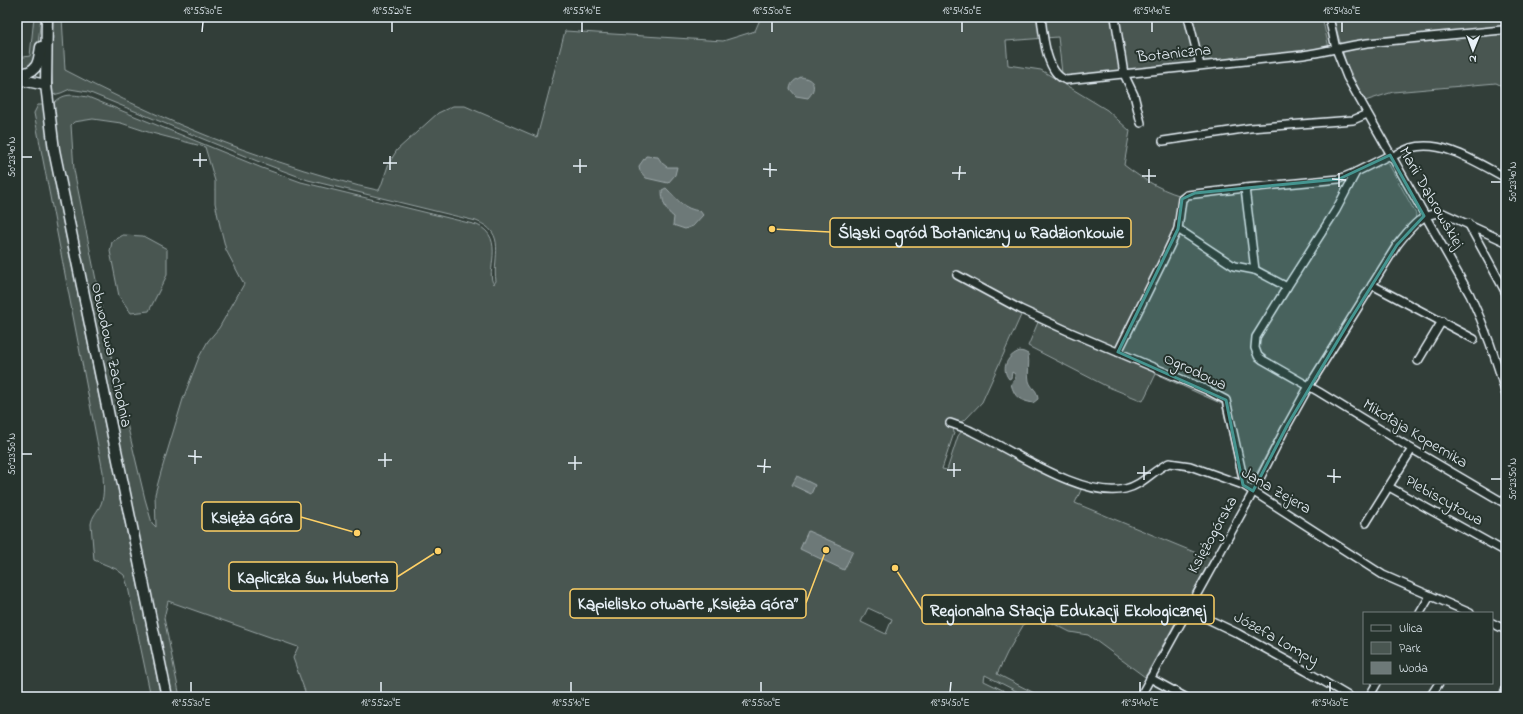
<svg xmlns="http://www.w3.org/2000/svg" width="1523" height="714" viewBox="0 0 1523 714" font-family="'Indie Flower',sans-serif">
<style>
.green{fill:#495651;stroke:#98a4a4;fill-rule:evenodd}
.water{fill:#6d7978;stroke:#9ea9ab}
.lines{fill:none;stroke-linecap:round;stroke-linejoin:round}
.street-casing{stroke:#e8f1f8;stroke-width:10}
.secondary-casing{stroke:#e8f1f8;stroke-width:13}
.street{stroke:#26332d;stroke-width:7}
.secondary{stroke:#26332d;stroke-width:10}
.marked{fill:#459590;fill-opacity:0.2;stroke:#459590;stroke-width:3;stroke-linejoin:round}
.ticks{fill:none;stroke:#e8f1f8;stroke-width:1.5}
.labels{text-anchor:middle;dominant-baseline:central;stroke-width:4;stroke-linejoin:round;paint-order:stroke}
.street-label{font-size:16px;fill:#e8f1f8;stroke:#26332d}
.leader{fill:none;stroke:#ffd166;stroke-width:1.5}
.callout-dot{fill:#ffd166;stroke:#26332d;stroke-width:1.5}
.callout{fill:#26332d;stroke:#ffd166;stroke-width:1.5}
.callout-label{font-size:17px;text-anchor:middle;font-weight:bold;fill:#e8f1f8}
.neatline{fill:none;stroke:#e8f1f8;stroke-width:1.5}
.ticks-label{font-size:10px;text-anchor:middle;fill:#e8f1f8}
</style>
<rect width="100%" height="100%" fill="#323e39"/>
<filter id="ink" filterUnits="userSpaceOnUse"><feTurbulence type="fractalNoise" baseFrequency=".025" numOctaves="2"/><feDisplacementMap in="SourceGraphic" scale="8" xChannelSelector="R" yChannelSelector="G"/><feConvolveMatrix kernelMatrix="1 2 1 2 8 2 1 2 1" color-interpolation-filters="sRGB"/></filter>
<g filter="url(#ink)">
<!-- green -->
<g class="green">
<path d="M34,17H41L36,62C32,68 24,69 17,68V58L30,56Z"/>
<path d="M51,17H62L65,70C143,111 220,144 304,170C328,177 352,185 377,190H379L381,186L389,163L397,150L438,113L453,106H465L537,137L565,31L723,41L755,31L761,17H983L993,21L1006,22V17H1322L1329,48L1321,50L1066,76L1062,73L1058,37L1006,41L1008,65L1041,70L1107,110L1130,131L1124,165C1143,180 1166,193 1190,198L1333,183L1350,180L1387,161L1416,214L1415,220L1401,235L1287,421L1285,420L1250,485L1239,481L1222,404L1156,374L1143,401L1106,386L1028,346L1039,320L1022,313L982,402L966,419L953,427L954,433L942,469L947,470L958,436L961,432H964L1041,471L1082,488L1075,503L1211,559L1145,677L1088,635L1070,632L1031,612L1007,653L997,674L1042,697H1028L985,675L984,681L1017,697H307L293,658L298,647L168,601L164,618L180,697H172L64,179L53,104C64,92 73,95 88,97L262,168L301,182L477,225C507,238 484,274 494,284L496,281C492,257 508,233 476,221L308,180L257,161L88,92L70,89L61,93L53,95L51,62ZM93,119L121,123L148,132L205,147L215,181V203L220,226L226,250L244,284L219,328L208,341L199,357L183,399L161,472L155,494L156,527L152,523L145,499L113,365L74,170L71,125L74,122ZM868,608L892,619L886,634L861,622Z"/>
<path d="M1333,17H1506V88L1496,83L1393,92L1365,101L1346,63Z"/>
<path d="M38,105H43L53,173L64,227L161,697H151L128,587L124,575L116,569L94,560L91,524C92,516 98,511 101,504C105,494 103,482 103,472L34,113Z"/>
<path d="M123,235L143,236L167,249V275L149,311L131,313L119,296L110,251L112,242Z"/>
</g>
<!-- water -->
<g class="water">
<path d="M801,77C815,79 817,88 808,98L796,96L790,89C791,82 795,80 801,77Z"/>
<path d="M646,156L658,157L662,163L667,167H677L675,175L668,183L646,178L640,171L639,166Z"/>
<path d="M666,188C678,200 683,209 700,211L703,215L693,226L685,229L673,225L674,217C665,211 662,200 662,190Z"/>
<path d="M1020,351L1024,352L1028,354C1030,363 1027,373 1029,381C1032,390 1037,388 1038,399L1033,403C1019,400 1015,398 1011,384L1015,379V374L1012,372L1011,378L1009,379C1000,368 1008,355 1020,351Z"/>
<path d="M797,476L815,485L811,494L792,485Z"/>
<path d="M808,531L853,551L844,570L800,549Z"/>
</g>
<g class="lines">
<!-- street casing -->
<g class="street-casing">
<g id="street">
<path d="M1041,17C1043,34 1046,74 1066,80L1303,55C1325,52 1345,46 1367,43L1502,30"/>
<path d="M1115,17L1124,74L1134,95L1141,123"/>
<path d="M1188,17L1200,65"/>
<path d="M1329,17L1336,49L1347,77L1470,295C1485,327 1497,361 1506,395"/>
<path d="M1163,141L1250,128L1353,120L1367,114"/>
<path d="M1391,157C1398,154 1404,150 1411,148C1443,139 1479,164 1506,178"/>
<path d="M1245,188L1339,179L1356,172L1390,155"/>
<path d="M1468,223L1506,293"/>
<path d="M1178,229L1234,266L1255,270L1287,287L1256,337L1255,348L1258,356L1263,360L1319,392L1412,449L1506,504"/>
<path d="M957,275L1020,309L1070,332L1207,390L1226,400L1244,482L1243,485"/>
<path d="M1372,285L1474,339"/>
<path d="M1287,287L1336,210L1356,172"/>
<path d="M1118,352L1162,263L1178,229L1182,199L1187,195L1245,188L1255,270"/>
<path d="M1418,361L1442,321"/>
<path d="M950,423C958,426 966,428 973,432C1012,450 1082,499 1125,489C1143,485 1153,470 1169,463L1190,466L1243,485L1383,575L1470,613"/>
<path d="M1389,487L1506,552"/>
<path d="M1366,523L1412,449"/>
<path d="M1187,609L1237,633L1306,671L1350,697"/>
<path d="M1420,613L1430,596"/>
<path d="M1492,623L1506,630"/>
<path d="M1150,678L1185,697"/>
<path d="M1140,697L1250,498L1284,431L1309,386L1397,245C1410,229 1421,212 1443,213L1506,242"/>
<path d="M1369,697L1377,683"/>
<path d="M1430,697L1439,683"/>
<path d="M1503,697L1506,689"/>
</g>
</g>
<!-- secondary casing -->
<g class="secondary-casing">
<g id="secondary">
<path d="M47,17L46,85L54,150L167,697"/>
<path d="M25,73C39,70 39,59 41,47"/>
<path d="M17,79L46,85"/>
</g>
</g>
<!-- street -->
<use href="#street" class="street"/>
<!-- secondary -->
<use href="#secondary" class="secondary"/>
</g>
</g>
<!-- marked area -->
<path class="marked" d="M1390,155L1424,216L1397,245L1349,322L1288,424L1253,491L1243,485L1226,400L1118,352L1178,229L1182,199L1195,193L1339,179Z"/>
<!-- ticks -->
<path class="ticks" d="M202,32L203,22M392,32V22M582,32V22M772,32V22M962,32V22M1152,32V22M1342,32V22M22,157H32M193,160H207M383,163H397M573,166H587M200,167V153M763,169L777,170M390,170V156M580,173V159M952,173H966M1142,176H1156M770,177V163M1332,179L1346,180M959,180L960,166M1491,182H1501M1149,183V169M1339,187V173M22,454H32M188,456L202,457M378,460H392M568,463H582M195,464V450M757,466L771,467M385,467V453M575,470V456M947,470H961M764,473L765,459M1137,473H1151M1327,476L1341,477M954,477V463M1491,479H1501M1144,480V466M1334,483V469M191,692V682M381,692V682M571,692V682M761,692V682M950,692L951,682M1140,692V682M1330,692V682"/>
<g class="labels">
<!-- street labels -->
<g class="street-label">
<text transform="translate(1174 54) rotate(-6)">Botaniczna</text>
<text transform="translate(1431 198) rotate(60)">Marii Dąbrowskiej</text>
<text transform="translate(111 355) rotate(78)">Obwodowa Zachodnia</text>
<text transform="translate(1195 372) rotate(25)">Ogrodowa</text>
<text transform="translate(1415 434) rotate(31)">Mikołaja Kopernika</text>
<text transform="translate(1276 491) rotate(30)">Jana Zejera</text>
<text transform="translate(1444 501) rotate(29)">Plebiscytowa</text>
<text transform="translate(1213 535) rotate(-61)">Księżogórska</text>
<text transform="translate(1276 639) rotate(29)">Józefa Lompy</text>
</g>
</g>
<!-- callouts -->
<path class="leader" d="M772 229L830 232M357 533L301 517M438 551L397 577M826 550L806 603M895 568L922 610"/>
<g class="callout-dot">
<circle cx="772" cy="229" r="4"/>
<circle cx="357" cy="533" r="4"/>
<circle cx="438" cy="551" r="4"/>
<circle cx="826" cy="550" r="4"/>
<circle cx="895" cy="568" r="4"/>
</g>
<g class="callout">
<rect x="830" y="218" width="301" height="29" rx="4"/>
<rect x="202" y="502" width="99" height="29" rx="4"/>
<rect x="229" y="562" width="168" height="29" rx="4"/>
<rect x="570" y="589" width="236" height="29" rx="4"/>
<rect x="922" y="595" width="292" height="29" rx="4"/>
</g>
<g class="callout-label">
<text x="981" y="238">Śląski Ogród Botaniczny w Radzionkowie</text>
<text x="252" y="523">Księża Góra</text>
<text x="313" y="583">Kapliczka św. Huberta</text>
<text x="688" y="609">Kąpielisko otwarte „Księża Góra”</text>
<text x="1068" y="616">Regionalna Stacja Edukacji Ekologicznej</text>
</g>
<!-- margin -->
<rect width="1523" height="714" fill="none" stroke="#26332d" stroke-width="44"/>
<!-- legend -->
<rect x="1363" y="612" width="130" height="72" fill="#26332d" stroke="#747f7e"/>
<rect x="1371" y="625" width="20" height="6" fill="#26332d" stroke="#747f7e"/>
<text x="1399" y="632" font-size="12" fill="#e8f1f8">Ulica</text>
<rect x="1371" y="642" width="20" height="12" fill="#495651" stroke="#747f7e"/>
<text x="1399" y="652" font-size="12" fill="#e8f1f8">Park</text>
<rect x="1371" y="662" width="20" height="12" fill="#6d7978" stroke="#747f7e"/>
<text x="1399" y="672" font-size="12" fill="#e8f1f8">Woda</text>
<!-- north arrow -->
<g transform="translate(1473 50) rotate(181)" stroke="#26332d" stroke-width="3" paint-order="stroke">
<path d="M0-3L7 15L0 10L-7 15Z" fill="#e8f1f8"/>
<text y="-6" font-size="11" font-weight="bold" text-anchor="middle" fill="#e8f1f8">N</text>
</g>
<rect x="22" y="22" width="1479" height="670" class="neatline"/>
<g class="ticks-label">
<text x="203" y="14">18°55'30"E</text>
<text x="392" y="14">18°55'20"E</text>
<text x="582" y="14">18°55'10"E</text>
<text x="772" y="14">18°55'00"E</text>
<text x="962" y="14">18°54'50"E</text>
<text x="1152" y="14">18°54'40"E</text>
<text x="1342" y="14">18°54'30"E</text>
<text transform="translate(11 157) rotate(-90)" y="4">50°23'40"N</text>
<text transform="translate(1512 182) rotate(-90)" y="4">50°23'40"N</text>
<text transform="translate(11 454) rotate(-90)" y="4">50°23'50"N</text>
<text transform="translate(1512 479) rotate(-90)" y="4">50°23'50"N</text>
<text x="191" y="706">18°55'30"E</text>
<text x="381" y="706">18°55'20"E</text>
<text x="571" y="706">18°55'10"E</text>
<text x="761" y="706">18°55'00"E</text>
<text x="950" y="706">18°54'50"E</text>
<text x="1140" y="706">18°54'40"E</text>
<text x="1330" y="706">18°54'30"E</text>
</g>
</svg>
